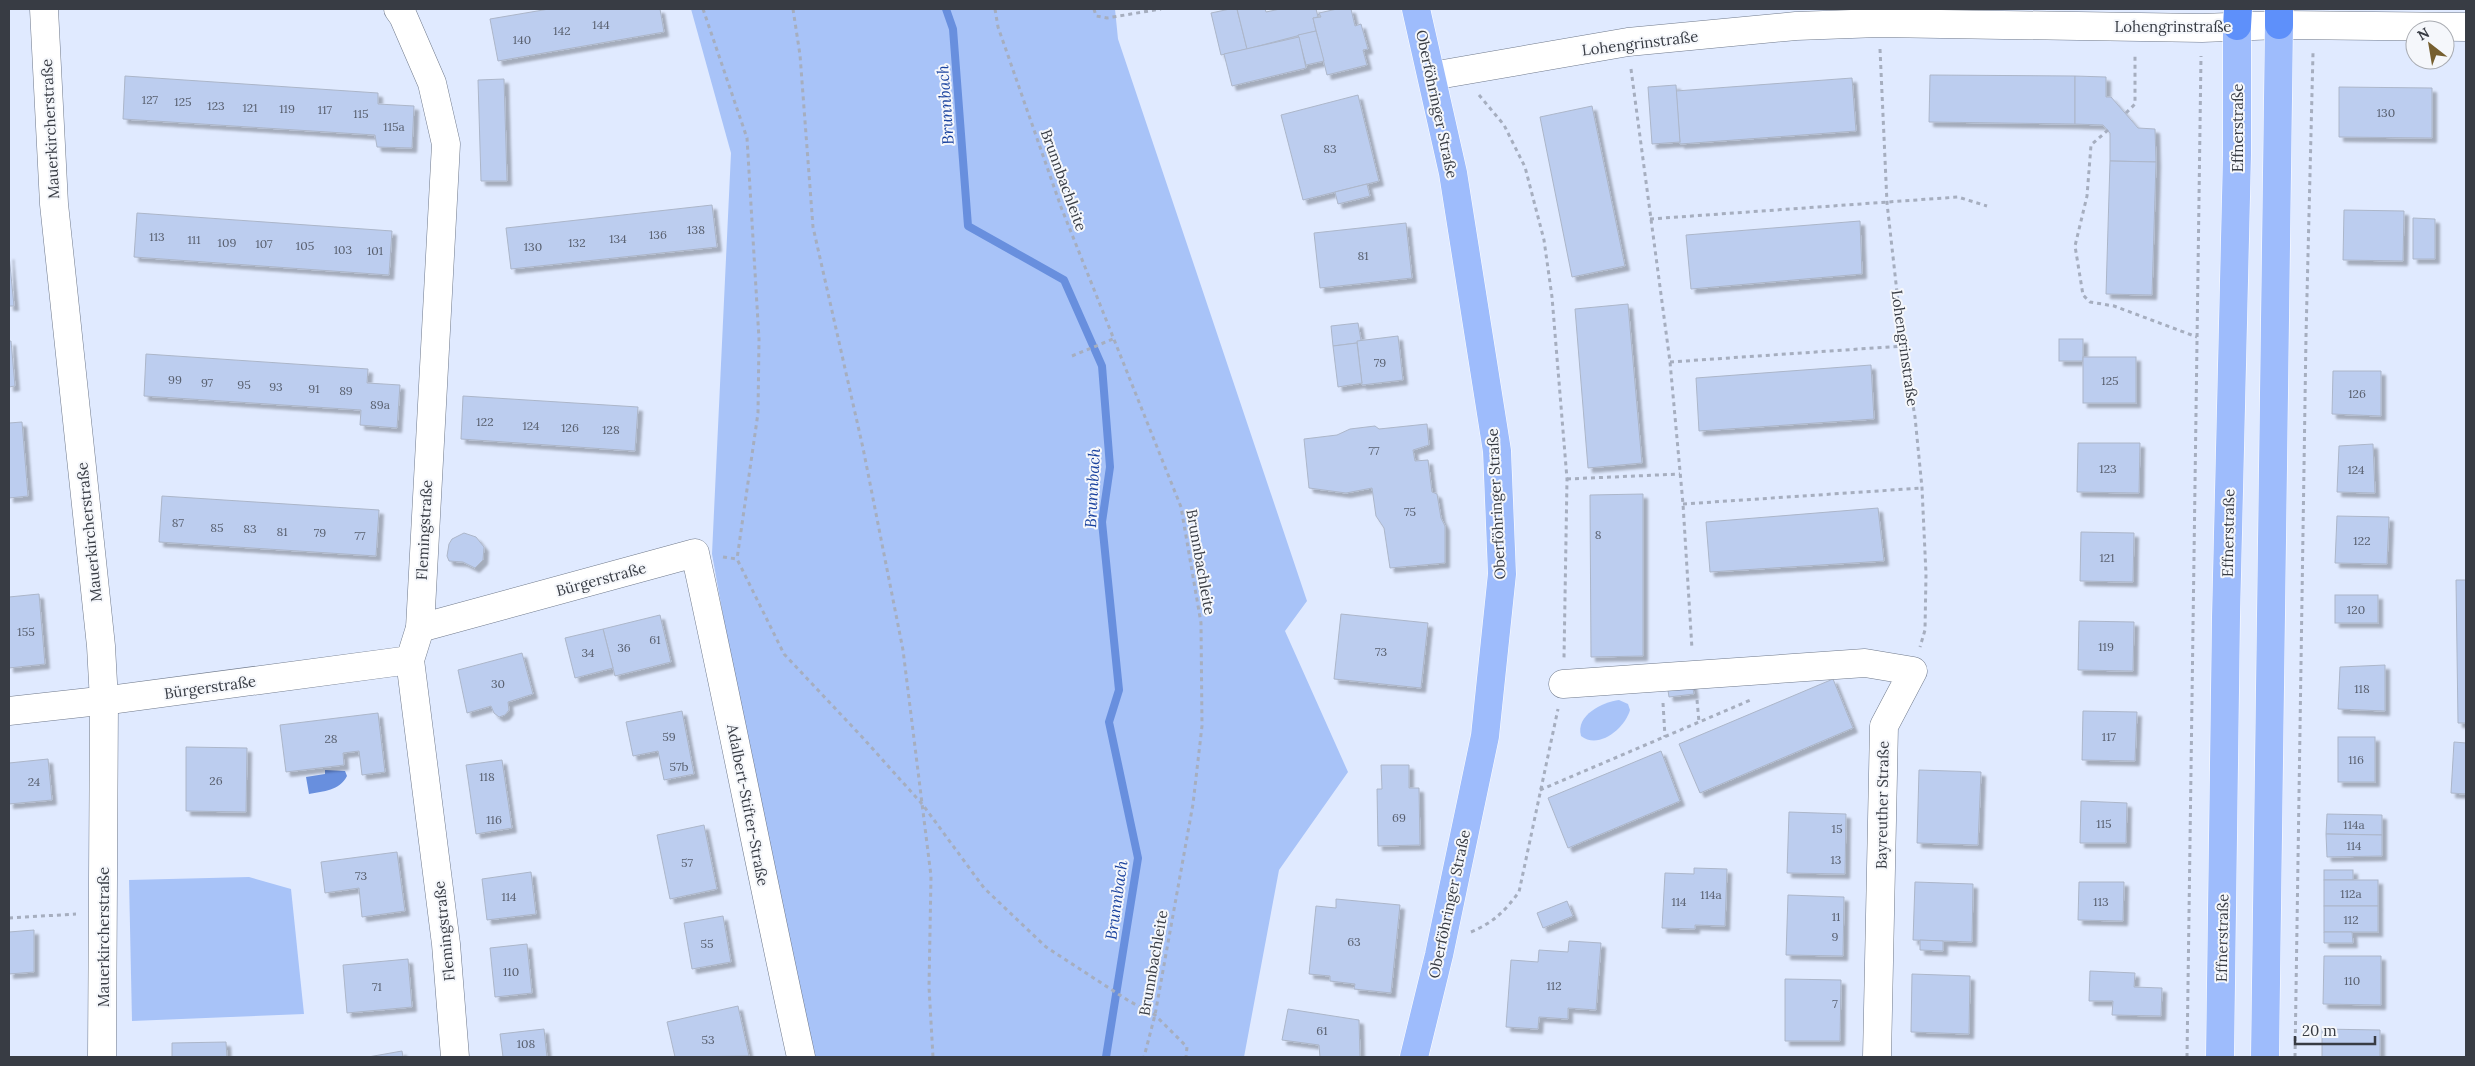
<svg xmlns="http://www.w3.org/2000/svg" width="2475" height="1066" viewBox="0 0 2475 1066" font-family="Lora,serif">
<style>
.green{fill:#a8c3f8}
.water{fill:#688fde}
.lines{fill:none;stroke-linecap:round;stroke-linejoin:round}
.stream{stroke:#688fde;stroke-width:8}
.building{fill:#bccdef;stroke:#acb6c9;filter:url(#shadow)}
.minor-casing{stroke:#6f798b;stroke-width:29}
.major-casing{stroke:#fff;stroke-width:29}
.highway-casing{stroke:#fff;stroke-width:29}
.path{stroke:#a6aebf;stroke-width:3;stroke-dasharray:4 4;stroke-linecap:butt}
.minor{stroke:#fff;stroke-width:28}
.major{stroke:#9ebcfc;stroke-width:28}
.highway{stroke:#5e90fa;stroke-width:28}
.labels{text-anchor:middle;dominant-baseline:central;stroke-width:4;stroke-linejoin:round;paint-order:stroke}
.number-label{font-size:12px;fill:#59606f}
.street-label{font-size:15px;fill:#383c44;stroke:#f5f7fb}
.water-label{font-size:16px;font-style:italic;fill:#1a429e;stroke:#f5f7fb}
</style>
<defs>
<filter id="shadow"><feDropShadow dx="4.5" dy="4.5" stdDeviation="1" flood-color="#0004"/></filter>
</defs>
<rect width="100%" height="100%" fill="#e0eaff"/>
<!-- green -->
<g class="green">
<path d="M691,9H1115L1118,39L1307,601L1285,631L1348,772L1279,870L1244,1057H813L751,772L712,554L731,153Z"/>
<path d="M1619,700L1628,704L1630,710C1625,728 1599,750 1581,736C1575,715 1603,702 1619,700Z"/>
<path d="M249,877L291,889L304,1014L132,1021L129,880Z"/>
</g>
<!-- water -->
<path class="water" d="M325,770L345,771L347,776C339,791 324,791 309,794L306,777L325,774Z"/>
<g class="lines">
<!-- stream -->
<path class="stream" d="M946,9L953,29L968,226L1064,280L1102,366L1110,467L1102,522L1119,690L1109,722L1138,858L1106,1057"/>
</g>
<!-- building -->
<g class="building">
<path d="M549,9H660L664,32L498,61L490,19Z"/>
<path d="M1230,9H1237L1247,49L1221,55L1211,13Z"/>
<path d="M1237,9H1265L1266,12L1280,9H1316L1318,17L1313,18L1316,31L1247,49Z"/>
<path d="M1337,9H1351L1355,26L1361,24L1368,49L1363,50L1367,65L1327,75L1313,18L1321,17L1319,13Z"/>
<path d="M1316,31L1324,61L1306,65L1298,35Z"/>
<path d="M1299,37L1306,68L1232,86L1224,54Z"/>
<path d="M1930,75L2075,76V124L1929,122Z"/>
<path d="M125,76L378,93V104L414,106L412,148L377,147L375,135L123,119Z"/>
<path d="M2075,76L2106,77V97H2111L2138,128L2155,129L2156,162L2110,161V133L2103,125L2075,124Z"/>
<path d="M1852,78L1856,131L1680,144L1676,91Z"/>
<path d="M504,79L507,181H481L478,80Z"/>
<path d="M1676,85L1680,142L1652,144L1648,87Z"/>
<path d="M2339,87L2432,88V138L2339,137Z"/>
<path d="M1358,95L1379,181L1303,200L1281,115Z"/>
<path d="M1592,106L1625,266L1572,277L1540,117Z"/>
<path d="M2110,161L2156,162L2152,295L2106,294Z"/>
<path d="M1367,184L1370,196L1338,204L1335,192Z"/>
<path d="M712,205L717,247L511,269L506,228Z"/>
<path d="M2344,210L2404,211L2403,261L2343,260Z"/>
<path d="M137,213L392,231L389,275L134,257Z"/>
<path d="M2413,218L2435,219V259H2413Z"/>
<path d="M1860,221L1862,274L1691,289L1686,235Z"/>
<path d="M1406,223L1412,278L1320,288L1314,233Z"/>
<path d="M9,255L14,306H9Z"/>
<path d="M1628,304L1642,463L1588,468L1575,309Z"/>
<path d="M1358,323L1361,340L1357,343L1333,346L1331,326Z"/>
<path d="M1398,336L1403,380L1362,385L1357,341Z"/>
<rect x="2059" y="339" width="24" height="22"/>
<path d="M9,341H11L15,386L9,387Z"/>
<path d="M1357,343L1362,383L1338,387L1333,346Z"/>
<path d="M146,354L368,369L367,383L400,385L397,428L360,425L361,410L144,396Z"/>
<rect x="2083" y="357" width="53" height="46"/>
<path d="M1871,365L1874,419L1699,431L1696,378Z"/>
<path d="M2333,371H2381V416L2332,414Z"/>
<path d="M463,396L638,407L635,451L461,439Z"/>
<path d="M22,422L28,496L9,498V423Z"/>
<path d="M1427,424L1429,445L1413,450L1415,461L1428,460L1432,492L1437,494L1441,518L1445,526V563L1390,568L1384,528L1376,516L1372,488L1346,493L1309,488L1304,439L1337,435L1350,429L1375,426L1379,429Z"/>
<path d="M2078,443H2140L2139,493L2077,492Z"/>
<path d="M2373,444L2375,493L2337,492L2339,446Z"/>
<path d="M1643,494V656L1591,657L1590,495Z"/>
<path d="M162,496L379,510L376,556L159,542Z"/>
<path d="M1878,508L1884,561L1710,572L1706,522Z"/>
<path d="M2337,516L2389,517L2387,564L2335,563Z"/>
<path d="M2081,532L2134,533L2133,582L2080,581Z"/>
<path d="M464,533L476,537L484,547L483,560L475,568L463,562L449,561L447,556L449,544L452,539Z"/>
<path d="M2456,580H2466V723H2458Z"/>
<path d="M39,594L45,664L9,668V597Z"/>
<rect x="2335" y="595" width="43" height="28"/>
<path d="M1341,614L1428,623L1421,688L1334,679Z"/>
<path d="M660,615L671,662L615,676L603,629Z"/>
<path d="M2079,621L2134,622L2133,671L2078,670Z"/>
<path d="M603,629L613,668L575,678L565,638Z"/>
<path d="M522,653L533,694L508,702L509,710L505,715L499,717L494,713L491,706L467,713L458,670Z"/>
<path d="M2385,665V711L2338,709L2340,667Z"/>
<path d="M1833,679L1853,728L1700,793L1679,744Z"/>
<path d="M1692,683L1694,694L1669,697L1667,684Z"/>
<path d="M682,711L694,774L664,780L658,751L633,756L626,722Z"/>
<path d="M2083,711L2137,712L2135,761L2082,760Z"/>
<path d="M378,713L385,772L362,775L359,751L343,753L344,765L286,772L280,725Z"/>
<rect x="2338" y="737" width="37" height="45"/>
<path d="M2454,742L2466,743V794L2451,793Z"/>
<path d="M186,747L247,748L246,812L186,811Z"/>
<path d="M1661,751L1680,801L1568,848L1548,798Z"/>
<path d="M48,759L52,800L9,804V763Z"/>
<path d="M502,760L512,828L476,834L466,765Z"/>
<path d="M1381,765H1409V788H1419L1420,845L1378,846L1377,789H1382Z"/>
<path d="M1919,770L1981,772L1978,845L1917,843Z"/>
<path d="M2081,801L2127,803L2126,843H2080Z"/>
<path d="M1789,812L1846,814L1845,874L1787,873Z"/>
<path d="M2327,814L2382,815V835L2326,834Z"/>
<path d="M704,825L717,889L670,899L657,835Z"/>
<path d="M2326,834L2382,835V856L2327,857Z"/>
<path d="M397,852L405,911L362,917L359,888L325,893L321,862Z"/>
<path d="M1694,868L1727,869L1725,926L1695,925V929L1662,928L1665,873L1694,874Z"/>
<rect x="2324" y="870" width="29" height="10"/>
<path d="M531,872L536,914L487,920L482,879Z"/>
<rect x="2324" y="880" width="54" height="26"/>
<path d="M1915,882L1973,884L1972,942L1913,940Z"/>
<path d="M2079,882H2124L2123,921L2078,920Z"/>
<path d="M1788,895L1844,897L1843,956L1786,955Z"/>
<path d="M1336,899L1400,905L1391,993L1354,989L1355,984L1330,981V976L1309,974L1316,906L1336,908Z"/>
<path d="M1567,901L1573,916L1543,928L1537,913Z"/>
<rect x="2324" y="906" width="54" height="26"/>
<path d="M723,916L731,962L692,969L684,923Z"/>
<path d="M34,930V972L9,974V932Z"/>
<path d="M2324,932H2352L2353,943H2324Z"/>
<path d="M1920,940L1943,941V951L1920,950Z"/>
<path d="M1569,941L1601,943L1596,1010L1568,1008V1019L1539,1017L1538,1029L1506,1027L1511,960L1538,962L1539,950L1568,952Z"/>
<path d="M527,944L532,993L495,997L490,948Z"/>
<path d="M2324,956H2381V1005L2323,1004Z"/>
<path d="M408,959L412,1007L347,1013L343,965Z"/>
<path d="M2090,971L2135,973L2134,987L2162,988L2161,1016L2112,1015L2113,1001H2089Z"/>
<path d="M1912,974L1970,976L1969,1034L1911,1032Z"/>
<path d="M1785,979L1841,980L1840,1041H1785Z"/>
<path d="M738,1006L749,1056L675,1057L667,1022Z"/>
<path d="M1288,1009L1359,1020L1360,1057H1320L1319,1045L1282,1040Z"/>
<path d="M544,1029L547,1057H503L500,1034Z"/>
<path d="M2322,1029L2380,1030V1057H2322Z"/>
<path d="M226,1042L227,1057H172V1043Z"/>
<path d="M402,1051L403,1057H368Z"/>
</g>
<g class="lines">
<!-- minor casing -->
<g class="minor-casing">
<g id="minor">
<path d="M44,9L54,204L101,646L104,701L102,1057"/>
<path d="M398,9L403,16L432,83L446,144L420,628L410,660L446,944L455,1057"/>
<path d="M1432,76L1628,42L1796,26L1879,23L2202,28L2279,25L2466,27"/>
<path d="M420,628L695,553C732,721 764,889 801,1057"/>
<path d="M1563,684L1865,663L1913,671L1884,726L1877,1057"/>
<path d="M9,711L117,699L410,660"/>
</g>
</g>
<!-- major casing -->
<g class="major-casing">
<g id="major">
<path d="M1414,1057L1439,955L1485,736L1502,574L1497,451L1453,173L1416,9"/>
<path d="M2220,1057L2226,617L2237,155V26"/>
<path d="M2265,1057L2279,25"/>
</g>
</g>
<!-- highway casing -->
<g class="highway-casing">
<g id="highway">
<path d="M2279,25V9"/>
<path d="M2237,26L2238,9"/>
</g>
</g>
<!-- path -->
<g class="path">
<path d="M703,9L747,138L759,339L758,413L737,559"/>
<path d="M793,9L800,55L813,227L863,448L903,650L931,876L929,987L933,1057"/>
<path d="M995,9L998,27L1061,207L1181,507L1201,623L1202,726L1193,804L1155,1015L1144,1057"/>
<path d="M1094,9L1096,16L1107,18L1161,9"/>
<path d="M1880,49L1887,203L1903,346L1915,417L1922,488L1926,574L1925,630L1920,647"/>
<path d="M1631,69L1670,362L1683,504L1692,649"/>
<path d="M1479,95L1504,125L1525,167L1544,240L1552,297L1567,479L1564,658"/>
<path d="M2126,113L2135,104V55"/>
<path d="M2108,130L2091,145L2087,196L2075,246L2083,295L2090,302L2114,306L2197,337"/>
<path d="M1650,219L1958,197L1987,206"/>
<path d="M1072,356L1113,339"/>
<path d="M1670,362L1903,346"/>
<path d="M1567,479L1680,474"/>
<path d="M1683,504L1922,488"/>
<path d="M723,557L737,559L784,654L863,738L923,805L984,888L1046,947L1129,1001L1155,1015L1187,1047L1186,1057"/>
<path d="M1697,700L1699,722"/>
<path d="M1663,703L1665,737"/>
<path d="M1540,790L1753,699"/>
<path d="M9,918L76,914"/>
<path d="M1471,932C1494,922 1504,912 1519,892L1558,709"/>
<path d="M2187,1057L2201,56"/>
<path d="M2295,1057L2306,336L2313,53"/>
</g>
<!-- minor -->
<use href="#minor" class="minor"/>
<!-- major -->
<use href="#major" class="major"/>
<!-- highway -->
<use href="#highway" class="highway"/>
</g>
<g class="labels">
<!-- number labels -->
<g class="number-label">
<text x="601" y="24">144</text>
<text x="562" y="30">142</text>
<text x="522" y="39">140</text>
<text x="150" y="99">127</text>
<text x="183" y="101">125</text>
<text x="216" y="105">123</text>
<text x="250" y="107">121</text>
<text x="287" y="108">119</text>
<text x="325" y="109">117</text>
<text x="2386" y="112">130</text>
<text x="361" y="113">115</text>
<text x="394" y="126">115a</text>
<text x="1330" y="148">83</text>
<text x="696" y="229">138</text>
<text x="658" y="234">136</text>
<text x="157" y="236">113</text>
<text x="618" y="238">134</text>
<text x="194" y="239">111</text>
<text x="227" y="242">109</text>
<text x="577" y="242">132</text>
<text x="264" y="243">107</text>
<text x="305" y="245">105</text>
<text x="533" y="246">130</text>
<text x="343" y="249">103</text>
<text x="375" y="250">101</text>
<text x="1363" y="255">81</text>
<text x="1380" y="362">79</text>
<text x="175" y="379">99</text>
<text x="2110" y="380">125</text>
<text x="207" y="382">97</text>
<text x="244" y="384">95</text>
<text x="276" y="386">93</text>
<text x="314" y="388">91</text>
<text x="346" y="390">89</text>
<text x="2357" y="393">126</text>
<text x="380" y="404">89a</text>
<text x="485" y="421">122</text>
<text x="531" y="425">124</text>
<text x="570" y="427">126</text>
<text x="611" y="429">128</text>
<text x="1374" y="450">77</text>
<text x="2108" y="468">123</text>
<text x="2356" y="469">124</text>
<text x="1410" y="511">75</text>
<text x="178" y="522">87</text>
<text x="217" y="527">85</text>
<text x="250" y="528">83</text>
<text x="282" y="531">81</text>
<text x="320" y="532">79</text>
<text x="1598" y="534">8</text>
<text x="360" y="535">77</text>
<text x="2362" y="540">122</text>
<text x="2107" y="557">121</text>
<text x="2356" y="609">120</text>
<text x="26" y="631">155</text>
<text x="655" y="639">61</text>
<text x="2106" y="646">119</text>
<text x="624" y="647">36</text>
<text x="1381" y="651">73</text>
<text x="588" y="652">34</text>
<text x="498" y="683">30</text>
<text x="2362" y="688">118</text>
<text x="669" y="736">59</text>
<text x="2109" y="736">117</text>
<text x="331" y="738">28</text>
<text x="2356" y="759">116</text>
<text x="679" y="766">57b</text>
<text x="487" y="776">118</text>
<text x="216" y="780">26</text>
<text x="34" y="781">24</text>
<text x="1399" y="817">69</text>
<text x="494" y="819">116</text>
<text x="2104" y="823">115</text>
<text x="2354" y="824">114a</text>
<text x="1837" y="828">15</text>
<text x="2354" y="845">114</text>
<text x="1836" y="859">13</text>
<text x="687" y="862">57</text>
<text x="361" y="875">73</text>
<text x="2351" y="893">112a</text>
<text x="1711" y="894">114a</text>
<text x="509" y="896">114</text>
<text x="1679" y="901">114</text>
<text x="2101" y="901">113</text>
<text x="1836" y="916">11</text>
<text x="2351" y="919">112</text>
<text x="1835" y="936">9</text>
<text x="1354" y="941">63</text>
<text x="707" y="943">55</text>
<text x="511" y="971">110</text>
<text x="2352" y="980">110</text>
<text x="1554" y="985">112</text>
<text x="377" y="986">71</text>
<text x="1835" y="1003">7</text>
<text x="1322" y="1030">61</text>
<text x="708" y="1039">53</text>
<text x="526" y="1043">108</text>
</g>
<!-- street labels -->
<g class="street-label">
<text x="2173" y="26">Lohengrinstraße</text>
<text transform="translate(1640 43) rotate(-7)">Lohengrinstraße</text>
<text transform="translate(1437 104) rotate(78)">Oberföhringer Straße</text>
<text transform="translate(2237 128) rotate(-90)">Effnerstraße</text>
<text transform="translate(50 129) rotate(-93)">Mauerkircherstraße</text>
<text transform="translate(1064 180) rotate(70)">Brunnbachleite</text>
<text transform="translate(1905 348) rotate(82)">Lohengrinstraße</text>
<text transform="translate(1496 504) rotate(-93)">Oberföhringer Straße</text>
<text transform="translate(424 530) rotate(-87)">Flemingstraße</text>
<text transform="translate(89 532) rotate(-96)">Mauerkircherstraße</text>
<text transform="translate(2228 533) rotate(-89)">Effnerstraße</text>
<text transform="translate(1201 562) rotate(80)">Brunnbachleite</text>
<text transform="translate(601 579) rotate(-15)">Bürgerstraße</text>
<text transform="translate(210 687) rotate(-8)">Bürgerstraße</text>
<text transform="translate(748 805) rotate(79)">Adalbert-Stifter-Straße</text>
<text transform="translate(1882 805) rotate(-89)">Bayreuther Straße</text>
<text transform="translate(1449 904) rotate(-78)">Oberföhringer Straße</text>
<text transform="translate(444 931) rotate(-96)">Flemingstraße</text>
<text transform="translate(103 937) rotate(-90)">Mauerkircherstraße</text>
<text transform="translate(2222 938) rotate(-89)">Effnerstraße</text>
<text transform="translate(1153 963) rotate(-80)">Brunnbachleite</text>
</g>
<!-- water labels -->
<g class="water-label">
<text transform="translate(945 105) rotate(-94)">Brunnbach</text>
<text transform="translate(1092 488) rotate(-87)">Brunnbach</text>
<text transform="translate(1116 900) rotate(-82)">Brunnbach</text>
</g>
</g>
<!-- border -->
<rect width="2475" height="1066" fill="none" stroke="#383c44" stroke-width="20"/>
<!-- north arrow -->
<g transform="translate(2430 45) rotate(329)"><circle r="24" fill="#f5f7fb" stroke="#a9acb2"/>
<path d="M0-4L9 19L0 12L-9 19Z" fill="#765f2f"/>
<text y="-8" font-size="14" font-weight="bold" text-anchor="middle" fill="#383c44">N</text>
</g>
<!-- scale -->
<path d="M2295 1036v8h80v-8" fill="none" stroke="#383c44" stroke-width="2.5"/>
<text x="2302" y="1036" font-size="15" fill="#383c44" stroke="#f5f7fb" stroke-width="4" paint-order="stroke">20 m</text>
</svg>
